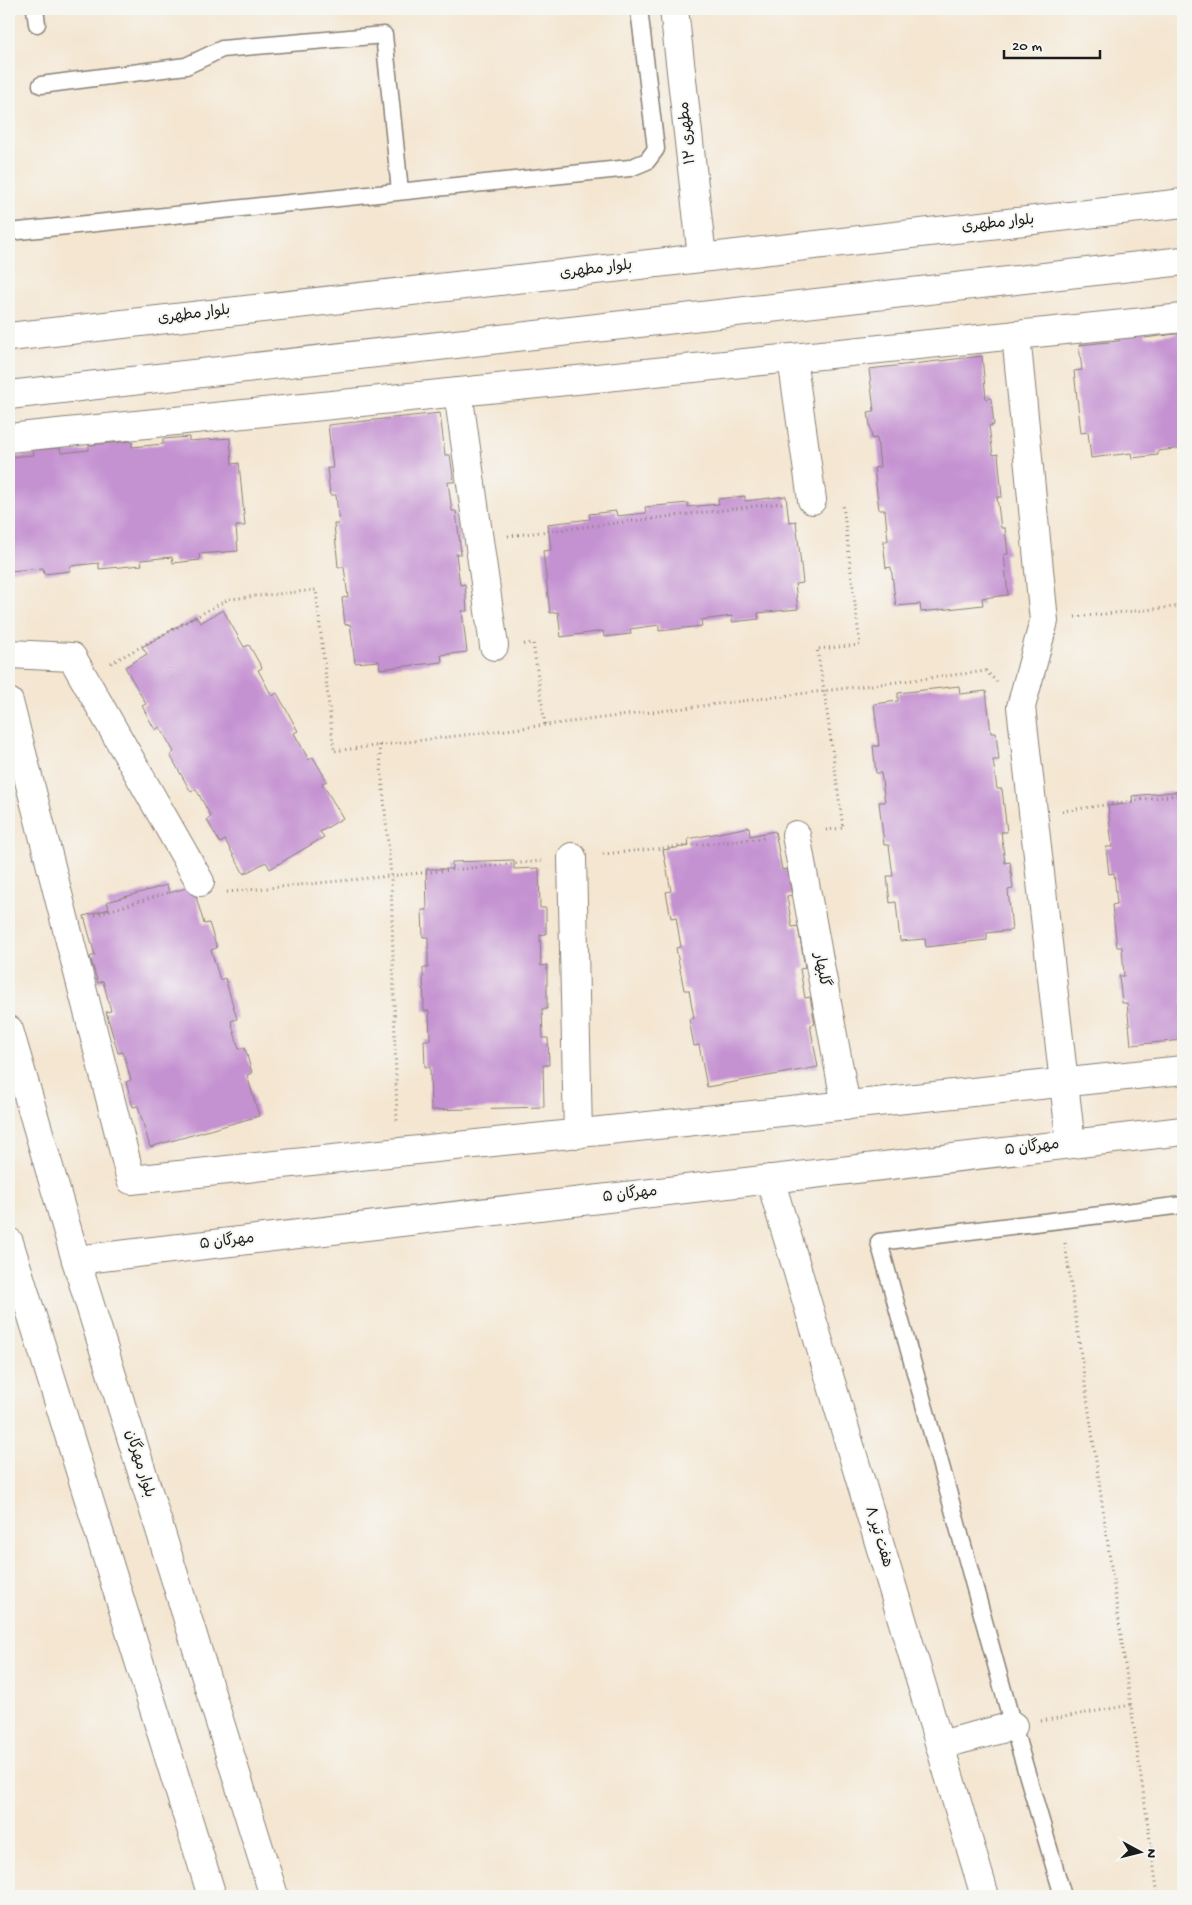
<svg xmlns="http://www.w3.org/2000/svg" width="1192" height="1905" viewBox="0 0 1192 1905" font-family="'Gochi Hand','Playpen Sans Arabic',sans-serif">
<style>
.building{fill:#c491d1}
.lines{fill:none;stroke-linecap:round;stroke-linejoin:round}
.lane-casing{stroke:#888176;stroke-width:19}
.street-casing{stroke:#888176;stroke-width:30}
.secondary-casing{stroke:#888176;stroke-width:30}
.path{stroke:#888176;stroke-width:3;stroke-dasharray:1 4;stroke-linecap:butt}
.lane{stroke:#fff;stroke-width:16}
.street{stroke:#fff;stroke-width:28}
.secondary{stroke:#fff;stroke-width:28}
.labels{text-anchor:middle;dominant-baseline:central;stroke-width:4;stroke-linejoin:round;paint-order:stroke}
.street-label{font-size:15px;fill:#1c1c1c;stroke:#f6f6f2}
</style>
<rect width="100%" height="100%" fill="#f6f6f2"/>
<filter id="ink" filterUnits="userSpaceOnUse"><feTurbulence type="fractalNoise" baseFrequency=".02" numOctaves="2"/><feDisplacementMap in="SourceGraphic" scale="10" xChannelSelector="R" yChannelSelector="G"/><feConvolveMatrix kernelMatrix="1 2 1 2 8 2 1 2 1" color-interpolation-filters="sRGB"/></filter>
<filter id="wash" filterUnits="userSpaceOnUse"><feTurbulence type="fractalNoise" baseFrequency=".0096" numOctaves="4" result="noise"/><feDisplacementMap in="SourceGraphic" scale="20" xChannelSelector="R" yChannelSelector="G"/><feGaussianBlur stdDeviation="1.12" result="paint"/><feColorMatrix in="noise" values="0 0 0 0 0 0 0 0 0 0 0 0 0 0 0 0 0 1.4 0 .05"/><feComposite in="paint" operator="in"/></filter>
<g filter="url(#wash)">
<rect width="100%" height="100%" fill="#f4e6d1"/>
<g id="blocks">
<!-- building -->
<g class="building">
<path d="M1183,328V448L1158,451V455L1132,458L1131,453L1091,458L1088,432L1081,433L1074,371L1082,370L1079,345L1119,341L1118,335L1145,332V338L1176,334L1175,329Z"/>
<path d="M982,356L986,399L991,398L994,425L989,426L993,455L998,454L1002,497H997L1001,528H1005L1008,554H1004L1008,595L982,598L983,605L921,612L920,604L896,606L891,567L886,568L883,541H888L885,510H879L874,468L880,467L877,438L872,439L868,412L874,411L869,369Z"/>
<path d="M440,413L445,455H450L454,482H448L452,511H456L461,554H456L460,585L465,584L467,611H462L467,652L441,655L442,662L380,669L379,661L355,663L350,624L345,625L342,598L348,597L344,567H338L334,524H339L336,495H330L327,468H333L328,425Z"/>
<path d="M189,437V441L230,438L232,464L239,463L245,526H236L238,551L199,554L200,560L173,563L172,557L141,560L142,565L99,569V563L70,566V571L44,574L43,568L9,571V457L34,455L33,450L60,448L61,453L89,450V445L132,441V447L163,444V439Z"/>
<path d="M745,496V501L786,496L789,522L796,521L803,583L795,584L798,609L758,613L759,619L732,622V616L701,620L702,626L659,631V625L630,629L631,634L604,637L603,631L561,637L558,612L550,613L543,551L551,550L548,524L590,519L589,514L616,511L617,516L646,513L645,507L688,503V507L719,504L718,499Z"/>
<path d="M223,610L244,647L249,645L262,668L258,670L272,696L277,693L298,731L294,733L309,760L313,757L327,781L322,783L343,818L320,832L324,837L270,869L266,862L244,874L225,840L220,843L207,820L211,817L196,789L191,792L170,755L174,752L160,727L155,730L142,706L146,704L125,667L147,654L142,647L196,616L200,623Z"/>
<path d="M959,686L960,694L986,691L991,733H996L999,760H993L997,789H1002L1007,832H1001L1005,863L1010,862L1013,889L1008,890L1012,930L987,933V940L926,947L925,939L900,941L896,902L890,903L887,876H893L889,845H884L879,802H885L881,773H876L873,746H879L874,704L898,701V693Z"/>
<path d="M1183,791V1040L1131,1045L1127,1003H1122L1119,976H1124L1122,947H1117L1112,905L1117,904L1114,873L1109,874L1106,847H1112L1108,806L1133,803L1132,796Z"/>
<path d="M749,827L750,836L775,831L782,870L787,869L792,895L787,896L792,927L798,926L805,968L800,969L805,998L810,997L815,1024L810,1025L818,1067L707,1087L699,1045L694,1046L689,1019L694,1018L689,990H684L676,948L681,947L676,917L671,918L666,892L671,891L663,850L689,846L688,839Z"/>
<path d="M514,860V869L539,868L540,908H546V934L540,935L541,966L547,965V1009H542L543,1038H548L549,1065H543L544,1107L431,1110L430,1067H425L424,1040H430L429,1011H424L423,968H428V937H423L422,910H427L426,869H452V862Z"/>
<path d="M167,885L169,893L193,886L204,924L209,923L217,948L211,950L220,980L225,978L237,1019L231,1021L239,1049L245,1048L252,1073L247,1075L259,1116L150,1147L138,1106L133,1107L126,1082L131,1080L123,1052L118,1053L106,1012L111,1011L103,981L98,983L90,957L95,955L84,916L109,909L107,902Z"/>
</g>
</g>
</g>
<g filter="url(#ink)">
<use href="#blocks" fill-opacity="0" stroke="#888176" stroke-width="1"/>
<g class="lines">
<!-- lane casing -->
<g class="lane-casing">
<g id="lane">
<path d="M35,9L37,24"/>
<path d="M41,85L186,66L222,49L384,35L400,191"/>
<path d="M9,232L630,168L647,161L656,149L639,9"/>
<path d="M1063,1896L1013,1726L879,1242L1183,1205"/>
</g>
</g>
<!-- street casing -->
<g class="street-casing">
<g id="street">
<path d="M674,9L702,257"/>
<path d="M1016,335L1044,621L1021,707L1071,1144"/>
<path d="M792,358L812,500"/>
<path d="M458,392L494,646"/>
<path d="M9,438L1183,318"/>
<path d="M9,654L72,657L200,882"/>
<path d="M9,702L131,1180L1183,1070"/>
<path d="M796,835L846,1106"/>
<path d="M572,857L578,1134"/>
<path d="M770,1179L985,1896"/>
<path d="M940,1745L1013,1726"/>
</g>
</g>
<!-- secondary casing -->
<g class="secondary-casing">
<g id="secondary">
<path d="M9,337L1183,203"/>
<path d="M9,395L1183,261"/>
<path d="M9,1030L76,1260L274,1896"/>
<path d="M9,1242L212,1896"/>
<path d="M76,1260L1183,1131"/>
</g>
</g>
<!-- path -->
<g class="path">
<path d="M508,536L782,503"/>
<path d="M1075,617L1183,606"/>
<path d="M524,644L533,643L545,725"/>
<path d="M111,663L229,599L316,590L334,751L986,671L997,682"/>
<path d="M379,745L391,876L397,1121"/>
<path d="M1062,811L1183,794"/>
<path d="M826,830L843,828L824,690L817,649L860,645L843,505"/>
<path d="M603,854L766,838"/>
<path d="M227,892L542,861"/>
<path d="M95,915L170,892"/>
<path d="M1065,1243L1158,1896"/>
<path d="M1041,1721L1131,1705"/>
</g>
<!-- lane -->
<use href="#lane" class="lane"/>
<!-- street -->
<use href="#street" class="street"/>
<!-- secondary -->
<use href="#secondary" class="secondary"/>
</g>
</g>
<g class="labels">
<!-- street labels -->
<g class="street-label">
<text transform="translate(688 133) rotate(-96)">مطهری ۱۲</text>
<text transform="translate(998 224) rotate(-6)">بلوار مطهری</text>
<text transform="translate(596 270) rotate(-7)">بلوار مطهری</text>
<text transform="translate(194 315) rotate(-7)">بلوار مطهری</text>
<text transform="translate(821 970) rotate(80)">گلبهار</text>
<text transform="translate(1032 1148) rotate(-7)">مهرگان ۵</text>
<text transform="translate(630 1195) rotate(-7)">مهرگان ۵</text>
<text transform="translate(227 1242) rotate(-7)">مهرگان ۵</text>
<text transform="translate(139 1464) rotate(73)">بلوار مهرگان</text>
<text transform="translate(878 1537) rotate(73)">هفت تیر ۸</text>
</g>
</g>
<!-- margin -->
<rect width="1192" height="1905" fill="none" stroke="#f6f6f2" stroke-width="30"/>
<!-- north arrow -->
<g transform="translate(1140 1852) rotate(97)" stroke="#f6f6f2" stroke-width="4" paint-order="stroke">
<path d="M0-4L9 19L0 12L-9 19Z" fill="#1c1c1c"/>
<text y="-8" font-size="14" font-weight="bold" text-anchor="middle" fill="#1c1c1c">N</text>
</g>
<!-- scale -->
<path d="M1004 50v8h96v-8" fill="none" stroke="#1c1c1c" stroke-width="2.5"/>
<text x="1012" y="50" font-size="15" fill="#1c1c1c" stroke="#f6f6f2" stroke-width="4" paint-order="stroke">20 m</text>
</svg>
